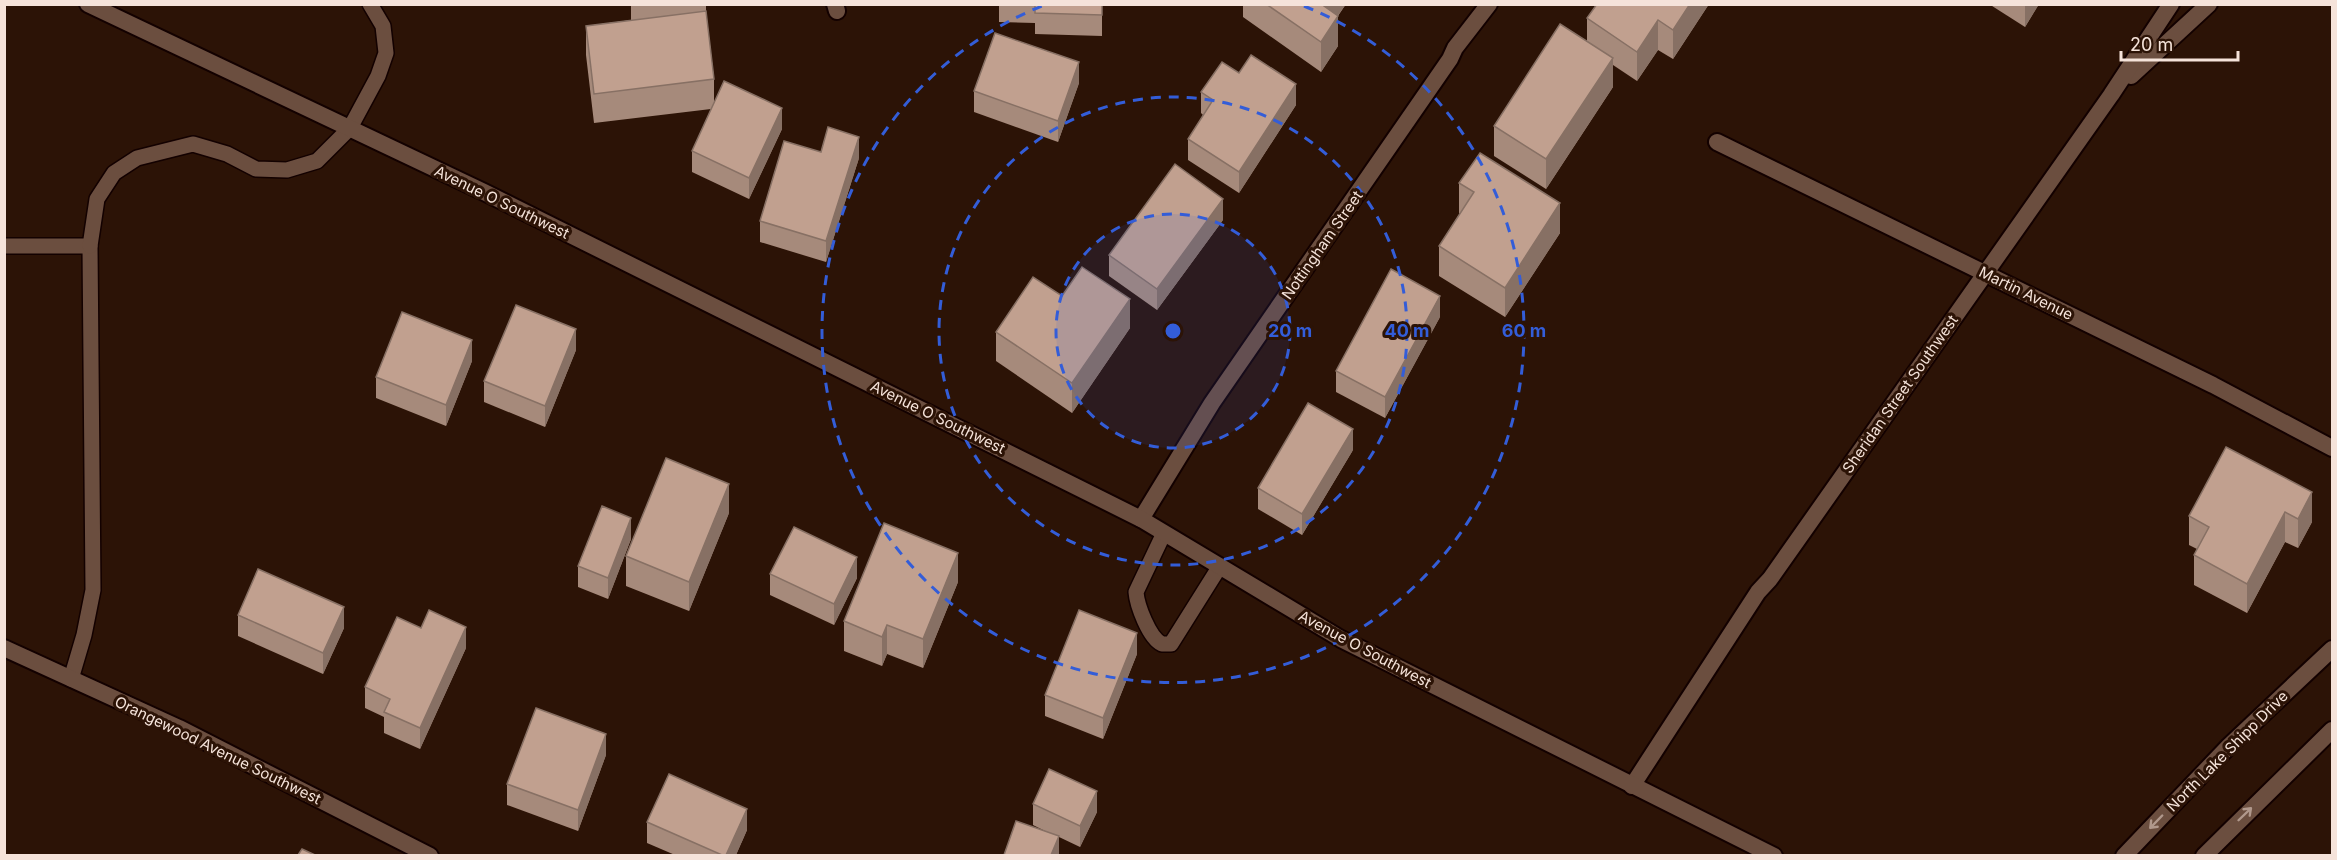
<svg xmlns="http://www.w3.org/2000/svg" width="2337" height="860" viewBox="0 0 2337 860" font-family="Inter,sans-serif">
<style>
.lines{fill:none;stroke-linecap:round;stroke-linejoin:round}
.service-casing{stroke:#130100;stroke-width:18}
.minor-casing{stroke:#130100;stroke-width:20}
.tertiary-casing{stroke:#130100;stroke-width:20}
.service{stroke:#6b4e3f;stroke-width:15}
.minor{stroke:#6b4e3f;stroke-width:16}
.tertiary{stroke:#6b4e3f;stroke-width:16}
.wall{fill:#a68a7b}
.shaded-wall{fill:#877064}
.building{fill:#c1a08f;stroke:#877064;stroke-width:1.5}
.oneway{stroke:#b0988c}
.ring{fill:none;stroke:#335dd8;stroke-width:3;stroke-dasharray:10 8}
.labels{text-anchor:middle;dominant-baseline:central;stroke-width:6;stroke-linejoin:round;paint-order:stroke}
.street-label{font-size:15px;fill:#f5e3da;stroke:#2c1306}
.centre{fill:#335dd8;stroke:#2c1306;stroke-width:3}
.ring-label{font-size:18px;text-anchor:middle;font-weight:bold;fill:#335dd8;stroke:#2c1306;stroke-width:6;stroke-linejoin:round;paint-order:stroke}
</style>
<rect width="100%" height="100%" fill="#2c1306"/>
<g class="lines">
<!-- service casing -->
<g class="service-casing">
<g id="service">
<path d="M4,246H90L93,590L84,635L71,679"/>
<path d="M90,246L97,199L114,173L137,158L193,144L227,154L256,169L287,170L317,161L350,128L378,76L386,53L383,26L370,4"/>
<path d="M1164,533L1136,592C1137,605 1149,638 1162,644C1163,644 1170,644 1171,644L1220,566"/>
</g>
</g>
<!-- minor casing -->
<g class="minor-casing">
<g id="minor">
<path d="M835,4L837,11"/>
<path d="M2131,76L2209,4"/>
<path d="M1717,142L2213,385L2332,448"/>
<path d="M1141,519L1212,403L1450,59L1455,48L1489,4"/>
<path d="M4,648L179,728L430,856"/>
<path d="M1632,786L1758,592L1770,579L2111,95L2171,4"/>
</g>
</g>
<!-- tertiary casing -->
<g class="tertiary-casing">
<g id="tertiary">
<path d="M88,4L484,192L1141,519L1341,639L1774,856"/>
<path d="M2124,856L2229,746L2332,649"/>
<path d="M2204,856L2332,730"/>
</g>
</g>
<!-- service -->
<use href="#service" class="service"/>
<!-- minor -->
<use href="#minor" class="minor"/>
<!-- tertiary -->
<use href="#tertiary" class="tertiary"/>
</g>
<!-- wall -->
<g class="wall">
<path d="M631,4H706V12L714,79V102L782,129L749,199L692,172V151L711,109L594,123L586,55V26L631,20Z"/>
<path d="M999,4H1102V36L1035,34V23L999,22Z"/>
<path d="M1243,4H1346L1338,16V46L1321,72L1243,17Z"/>
<path d="M1709,4L1673,59L1658,50L1637,81L1613,65V87L1546,189L1494,156V126L1587,42V18Z"/>
<path d="M1989,4H2039L2025,27Z"/>
<path d="M1239,73L1296,105L1239,193L1188,160V139L1203,115L1201,113V92Z"/>
<path d="M1079,83L1058,142L974,112V91Z"/>
<path d="M859,158L826,262L760,242V221Z"/>
<path d="M1459,183L1560,233L1505,317L1439,276V246L1460,213H1459Z"/>
<path d="M1223,220L1157,310L1109,276V255Z"/>
<path d="M1062,296L1130,328L1072,413L996,361V332Z"/>
<path d="M1440,317L1385,418L1336,392V371Z"/>
<path d="M576,350L545,427L484,402V381Z"/>
<path d="M472,361L446,426L376,398V377Z"/>
<path d="M2226,447L2312,522L2298,548L2285,542L2247,613L2194,585V555L2197,549L2189,545V516Z"/>
<path d="M1353,450L1302,535L1258,509V488Z"/>
<path d="M729,513L689,611L626,586V556Z"/>
<path d="M631,539L608,599L578,587V566Z"/>
<path d="M770,574L857,578L834,625L770,595Z"/>
<path d="M958,582L923,668L887,654L882,666L844,651V621Z"/>
<path d="M238,615L344,628L323,674L238,636Z"/>
<path d="M466,648L420,749L384,733V717L365,708V687Z"/>
<path d="M1137,654L1103,739L1045,716V695Z"/>
<path d="M606,755L578,831L507,805V784Z"/>
<path d="M1033,804L1097,812L1080,847L1059,837V855L1047,832L1033,825Z"/>
<path d="M647,822L747,830L736,855H675L647,843Z"/>
</g>
<!-- shaded-wall -->
<g class="shaded-wall">
<path d="M1325,4H1346L1324,35V6Z"/>
<path d="M1690,4H1709L1673,59V30Z"/>
<path d="M2025,4H2039L2025,27Z"/>
<path d="M1338,16V46L1321,72V42Z"/>
<path d="M1658,20V50L1637,81V52Z"/>
<path d="M1613,58V87L1546,189V159Z"/>
<path d="M1079,62V83L1058,142V121Z"/>
<path d="M1296,84V105L1239,193V172Z"/>
<path d="M782,108V129L749,199V178Z"/>
<path d="M859,137V158L826,262V241Z"/>
<path d="M1223,199V220L1157,310V289Z"/>
<path d="M1560,203V233L1505,317V288Z"/>
<path d="M1440,296V317L1385,418V397Z"/>
<path d="M1130,299V328L1072,413V383Z"/>
<path d="M576,329V350L545,427V406Z"/>
<path d="M472,340V361L446,426V405Z"/>
<path d="M1353,429V450L1302,535V514Z"/>
<path d="M729,484V513L689,611V582Z"/>
<path d="M2312,492V522L2298,548V519Z"/>
<path d="M2285,512V542L2247,613V584Z"/>
<path d="M631,518V539L608,599V578Z"/>
<path d="M958,553V582L923,668V639Z"/>
<path d="M857,557V578L834,625V604Z"/>
<path d="M344,607V628L323,674V653Z"/>
<path d="M887,625V654L882,666V637Z"/>
<path d="M466,627V648L420,749V728Z"/>
<path d="M1137,633V654L1103,739V718Z"/>
<path d="M606,734V755L578,831V810Z"/>
<path d="M1097,791V812L1080,847V826Z"/>
<path d="M747,809V830L736,855H726Z"/>
<path d="M1059,836V855H1051Z"/>
</g>
<!-- building -->
<g class="building">
<path d="M1035,4H1102V15L1035,13Z"/>
<path d="M1266,4H1325L1324,6L1338,16L1321,42Z"/>
<path d="M1597,4H1690L1673,30L1658,20L1637,52L1587,18Z"/>
<path d="M706,11L714,79L594,94L586,26Z"/>
<path d="M1560,24L1613,58L1546,159L1494,126Z"/>
<path d="M995,33L1079,62L1058,121L974,91Z"/>
<path d="M1251,55L1296,84L1239,172L1188,139L1213,100L1201,92L1222,62L1239,73Z"/>
<path d="M724,81L782,108L749,178L692,151Z"/>
<path d="M828,127L859,137L826,241L760,221L784,141L821,152Z"/>
<path d="M1480,153L1560,203L1505,288L1439,246L1474,192L1459,183Z"/>
<path d="M1175,164L1223,199L1157,289L1109,255Z"/>
<path d="M1082,267L1130,299L1072,383L996,332L1033,277L1062,296Z"/>
<path d="M1391,269L1440,296L1385,397L1336,371Z"/>
<path d="M516,305L576,329L545,406L484,381Z"/>
<path d="M402,312L472,340L446,405L376,377Z"/>
<path d="M1308,403L1353,429L1302,514L1258,488Z"/>
<path d="M2226,447L2312,492L2298,519L2285,512L2247,584L2194,555L2209,527L2189,516Z"/>
<path d="M666,458L729,484L689,582L626,556Z"/>
<path d="M602,506L631,518L608,578L578,566Z"/>
<path d="M884,523L958,553L923,639L887,625L882,637L844,621Z"/>
<path d="M794,527L857,557L834,604L770,574Z"/>
<path d="M258,569L344,607L323,653L238,615Z"/>
<path d="M429,610L466,627L420,728L384,712L390,699L365,687L397,617L421,628Z"/>
<path d="M1079,610L1137,633L1103,718L1045,695Z"/>
<path d="M536,708L606,734L578,810L507,784Z"/>
<path d="M1049,769L1097,791L1080,826L1033,804Z"/>
<path d="M669,774L747,809L726,855H722L647,822Z"/>
<path d="M1016,821L1059,836L1051,855H1004Z"/>
<path d="M302,849L315,855H298Z"/>
</g>
<!-- one-way arrows -->
<defs><path id="oneway-shaft" d="M-6 0H5M1.5-3L5.5 0L1.5 3" fill="none" stroke-width="1.6" stroke-linecap="round" stroke-linejoin="round" transform="scale(1.5)"/></defs>
<g class="oneway">
<use href="#oneway-shaft" transform="translate(2245 814) rotate(-44)"/>
<use href="#oneway-shaft" transform="translate(2156 822) rotate(134)"/>
</g>
<!-- distance rings -->
<circle cx="1173" cy="331" r="117" fill="#335dd8" fill-opacity=".12"/>
<g class="ring">
<circle cx="1173" cy="331" r="117"/>
<circle cx="1173" cy="331" r="234"/>
<path d="M1304 6A351 351 0 1 1 1042 6"/>
</g>
<g class="labels">
<!-- street labels -->
<g class="street-label">
<text transform="translate(502 202) rotate(26)">Avenue O Southwest</text>
<text transform="translate(1322 245) rotate(-55)">Nottingham Street</text>
<text transform="translate(2026 293) rotate(26)">Martin Avenue</text>
<text transform="translate(1900 394) rotate(-55)">Sheridan Street Southwest</text>
<text transform="translate(938 417) rotate(26)">Avenue O Southwest</text>
<text transform="translate(1365 649) rotate(28)">Avenue O Southwest</text>
<text transform="translate(218 750) rotate(26)">Orangewood Avenue Southwest</text>
<text transform="translate(2227 751) rotate(-45)">North Lake Shipp Drive</text>
</g>
</g>
<circle cx="1173" cy="331" r="9" class="centre"/>
<g class="ring-label">
<text x="1290" y="337">20 m</text>
<text x="1407" y="337">40 m</text>
<text x="1524" y="337">60 m</text>
</g>
<!-- border -->
<rect width="2337" height="860" fill="none" stroke="#f5e3da" stroke-width="12"/>
<!-- scale -->
<path d="M2121 51v9h117v-9" fill="none" stroke="#f5e3da" stroke-width="3"/>
<text x="2130" y="51" font-size="18" fill="#f5e3da" stroke="#2c1306" stroke-width="4.5" paint-order="stroke">20 m</text>
</svg>
